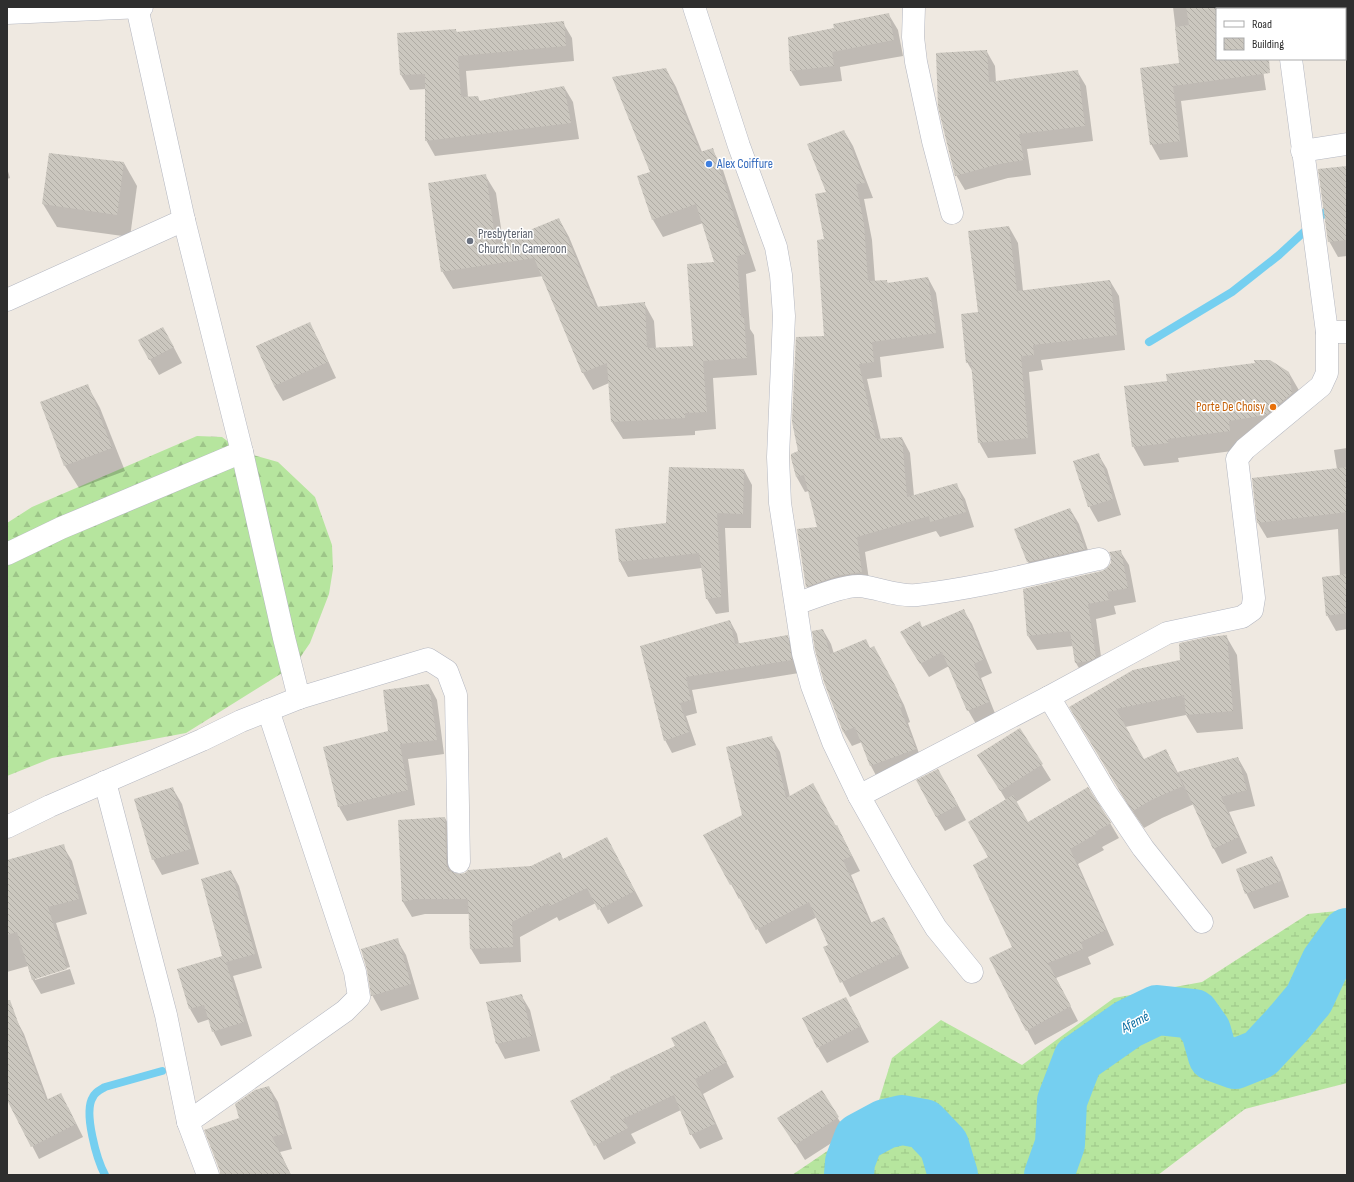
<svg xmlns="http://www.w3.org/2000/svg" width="1354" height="1182" viewBox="0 0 1354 1182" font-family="'Sofia Sans Condensed',sans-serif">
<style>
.forest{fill:url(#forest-firs)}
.wetland{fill:url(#wetland-marsh)}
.shadow{fill:#0003}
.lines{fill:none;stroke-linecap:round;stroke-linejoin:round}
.stream{stroke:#75cff0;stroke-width:8}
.river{stroke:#75cff0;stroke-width:50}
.building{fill:url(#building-back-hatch)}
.minor-casing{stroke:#b4b7c1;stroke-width:23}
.minor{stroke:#fff;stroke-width:22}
.shop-dot{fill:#3f7fe0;stroke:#fff;stroke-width:1.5}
.worship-dot{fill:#6b7280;stroke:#fff;stroke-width:1.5}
.food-dot{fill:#e8710a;stroke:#fff;stroke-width:1.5}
.labels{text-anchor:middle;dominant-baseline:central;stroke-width:3;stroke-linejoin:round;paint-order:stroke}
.shop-label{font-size:13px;fill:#366cbe;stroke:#fff;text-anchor:start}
.worship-label{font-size:13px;fill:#5b616d;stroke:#fff;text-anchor:start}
.food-label{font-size:13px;fill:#c56008;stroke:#fff;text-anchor:end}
.water-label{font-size:14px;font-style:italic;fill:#0d6fa3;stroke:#fff}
</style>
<defs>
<pattern id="forest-firs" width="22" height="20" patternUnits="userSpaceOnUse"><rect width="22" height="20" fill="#b6e59e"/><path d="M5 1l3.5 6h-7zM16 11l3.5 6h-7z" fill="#9dc588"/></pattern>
<pattern id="wetland-marsh" width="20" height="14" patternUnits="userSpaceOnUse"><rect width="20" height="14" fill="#b6e59e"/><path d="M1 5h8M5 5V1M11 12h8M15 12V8" fill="none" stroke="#9dc588"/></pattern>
<pattern id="building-back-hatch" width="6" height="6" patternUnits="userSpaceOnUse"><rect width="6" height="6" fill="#cbc7bf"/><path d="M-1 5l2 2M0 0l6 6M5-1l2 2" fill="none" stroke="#afaba4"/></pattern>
</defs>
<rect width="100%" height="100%" fill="#efe9e1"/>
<!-- forest -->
<path class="forest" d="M197,436L222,437L242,452L278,462L315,497L332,545L333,569L329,594L310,643L295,665L186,733L52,758L7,776V523L32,507Z"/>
<!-- wetland -->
<path class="wetland" d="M1347,910V1083L1245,1109L1158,1175H792L873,1120L892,1058L941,1020L1022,1065L1114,998L1202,982L1308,914Z"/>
<!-- shadow -->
<g class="shadow">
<path d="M1173,7H1246V9H1217V59H1259L1262,64L1266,90L1181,101L1188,157L1160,160L1151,144L1180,64Z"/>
<path d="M889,15L898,30L903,56L840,67L842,81L800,86L791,71L789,38L835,29Z"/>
<path d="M563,23L572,38L574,61L466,71L468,97H478L480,102L564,87L573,102L579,139L435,156L426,140V89L410,90L401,75L398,34L456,30L457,33Z"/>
<path d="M987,52L995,66L996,82L1077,71L1086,86L1093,141L1027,149L1031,175L1008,178L965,190L956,175Z"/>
<path d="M666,69L676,87L702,152L712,149L722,167L756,271L746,274L750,329L754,335L757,375L713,378L716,429L695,431V435L623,439L612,422L609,383L593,390L583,373L543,276L453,289L442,271L485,175L496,193L503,242L559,219L569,237L598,307L644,303L654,321L656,349L694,347L716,263L703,223L663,237L653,220L638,177L651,172Z"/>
<path d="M844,131L853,146L873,198L864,199L872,240L875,281H887L888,284L928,278L936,293L944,348L880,357L882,377L867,379L881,440L902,438L910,453L914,496L956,484L965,499L974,527L940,537L936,531L865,552L870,587L815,602L807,587L818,528L809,491L805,492L796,476L800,452L826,337L825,240L827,192Z"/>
<path d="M50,154L124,163L137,186L130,237L57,227L43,204Z"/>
<path d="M7,168L10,178L7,179Z"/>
<path d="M1347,168V256L1338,257L1329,241Z"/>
<path d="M1009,227L1018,243L1023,291L1110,281L1119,296L1125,350L1041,360L1043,370L1029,372L1036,454L988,458L979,442L973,372L967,362L979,313Z"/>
<path d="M309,324L318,339L336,378L283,401L274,386Z"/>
<path d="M139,341L172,344L182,363L159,375Z"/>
<path d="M1256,364L1289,373L1300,392L1240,450L1178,458L1179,462L1144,466L1133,446L1168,382Z"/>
<path d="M87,385L100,408L125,471L79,488L65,466L41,403Z"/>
<path d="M1347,448V629L1336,631L1327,615L1340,576L1338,529L1267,538L1258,523L1337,469L1334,450Z"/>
<path d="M1098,454L1107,469L1121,515L1098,522L1089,506Z"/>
<path d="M744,470L752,485L751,528H725L729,612L716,614L707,599L702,568L628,577L620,562L616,530L667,524Z"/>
<path d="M1070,509L1079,524L1093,565L1037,577L1028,562L1016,529Z"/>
<path d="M1120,551L1129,565L1136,602L1114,606L1116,614L1096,619L1103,672L1084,677L1076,663L1073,646L1037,650L1028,636L1102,572L1108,569Z"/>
<path d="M964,611L972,624L992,673L981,678L996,716L976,724L968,710L949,666L929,677L909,646L922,628Z"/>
<path d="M730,621L737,634L739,644L787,636L795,649L799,673L692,690L697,713L686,716L696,745L672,753L665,740L642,647Z"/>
<path d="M823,630L831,644L834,654L871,649L882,662L904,705L910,722L908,723L923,764L879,781L871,766L862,742L852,746L843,731Z"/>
<path d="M1226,636L1237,655L1243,729L1197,733L1186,715L1125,727L1144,760L1166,750L1178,773L1238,758L1247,774L1255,806L1229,812L1247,853L1222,864L1214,849L1194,804L1162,818L1144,828L1128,805L1081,725L1181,661Z"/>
<path d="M429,685L437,700L444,754L408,759L415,805L347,821L339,807L389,732Z"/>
<path d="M1020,730L1051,780L1016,802L1028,823H1110L1119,838L1102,847L1104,850L1078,864L1114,945L1088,957L1091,964L1056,978L1078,1021L1035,1045L1027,1030L1013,947L990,857L1006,800L988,770Z"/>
<path d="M771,737L780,752L790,797L837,826L860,871L851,875L872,924L884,918L909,968L850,997L824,947L829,945L817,917L766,944L740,898L739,899L731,884L743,815Z"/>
<path d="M947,785L966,820L945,831L936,816Z"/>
<path d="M173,789L182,804L199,864L162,875L153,859Z"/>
<path d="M445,818L453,833L454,874L459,875L531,867L563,860L615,853L643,906L608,924L596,903L559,921L557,917L520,937L521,962L480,964L471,949L470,914H425L412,917L403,902Z"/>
<path d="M63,846L72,861L87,914L56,923L70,967L35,978V980L70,969L75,984L41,994L32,979L28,966L7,972V900Z"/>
<path d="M1272,857L1280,872L1289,897L1254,909L1246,893Z"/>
<path d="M231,871L239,886L262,968L233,976L252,1036L221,1046L213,1031L210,1019L198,1023L190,1009L224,957Z"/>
<path d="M397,940L406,955L419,999L381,1011L372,995L368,970Z"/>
<path d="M521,995L530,1010L540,1051L505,1059L497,1044Z"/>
<path d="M854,1013L869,1042L827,1063L818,1048Z"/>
<path d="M17,1021L24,1034L48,1100L68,1107L83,1137L39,1159L9,1101L7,1102V1024Z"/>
<path d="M713,1036L734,1077L703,1094L723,1139L700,1149L691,1134L681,1110L631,1134L636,1143L604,1160L572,1102L676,1046Z"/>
<path d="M269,1087L278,1102L292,1149L280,1152L291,1175H221L240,1118Z"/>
<path d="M821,1091L847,1133L805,1160L788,1133Z"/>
</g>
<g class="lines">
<!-- stream -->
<g class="stream">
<path d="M1149,342L1232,292L1279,255L1331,207"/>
<path d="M105,1175C97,1160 83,1112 93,1097C95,1092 100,1090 105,1087L162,1071"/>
</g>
<!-- river -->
<g class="river">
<path d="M849,1175L850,1162L859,1138L885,1124L902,1120L924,1124L944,1145L953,1175"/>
<path d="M1049,1175L1060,1144L1062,1101L1078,1059L1128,1024L1157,1010L1194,1014L1206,1031L1213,1056L1235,1064L1260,1054L1287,1025L1309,999L1326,962L1347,933"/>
</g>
</g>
<!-- building -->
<g class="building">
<path d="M1186,7H1217V59H1269L1270,73L1173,86L1180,141L1150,145L1140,68L1179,63L1175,27L1189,25Z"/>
<path d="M889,13L894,40L832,52L834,66L790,71L788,37L834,28L833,24Z"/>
<path d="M564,21L566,46L458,56L461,97L478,96L479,101L564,86L571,123L425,141V74L400,75L397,33L456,29V32Z"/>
<path d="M987,50L989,82L1078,70L1085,126L1019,134L1024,160L999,164L955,176L938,107L936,53Z"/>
<path d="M666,68L700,152L713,148L746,254L737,256L741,317H744L747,358L703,361L707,412L685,413V418L611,422L607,363L582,373L534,258L441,272L428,183L486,174L496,244L559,218L596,307L645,302L647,348L693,346L687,264L714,262L696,204L652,220L637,176L650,172L612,77Z"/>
<path d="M844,130L865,183L856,184L864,224L868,281L887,280V283L928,277L936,333L872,342L874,362L859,364L876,439L902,437L907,497L957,483L966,512L930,522L929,516L857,537L862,572L834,576V577L806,587L797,529L817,527L804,475L796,477L791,458V454L798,451L792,422L796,337L824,336L817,240L824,239L815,194L826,192L807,144Z"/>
<path d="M49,153L124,162L117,215L42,204Z"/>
<path d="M1347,166V240L1328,242L1318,169Z"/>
<path d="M1009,226L1017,291L1110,280L1117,335L1033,345L1034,355L1021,356L1028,438L978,443L971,362L966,363L961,314L978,312L968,231Z"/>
<path d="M310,322L328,362L274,386L256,346Z"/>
<path d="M163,327L174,347L149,360L138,340Z"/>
<path d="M1254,360H1270L1289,372L1292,393L1266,415L1229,421L1230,431L1168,439V443L1132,447L1124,386L1167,381L1166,374L1255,363Z"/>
<path d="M88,384L112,448L64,466L40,402Z"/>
<path d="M1099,453L1113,499L1088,507L1073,461Z"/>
<path d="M669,467L744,469L743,514L717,513L721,597L706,599L699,553L619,562L615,529L666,523Z"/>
<path d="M1347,467V512L1257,523L1252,478Z"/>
<path d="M1070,508L1085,549L1027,562L1014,529Z"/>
<path d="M1121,550L1128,588L1107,592L1109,600L1088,604L1096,658L1089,661L1075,663L1070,631L1027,636L1023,589L1102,571L1107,568L1111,563V557L1109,552Z"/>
<path d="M1347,574V613L1326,616L1322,577Z"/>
<path d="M964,609L984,659L974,664L989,702L967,711L942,652L920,664L900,632L920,621L922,627Z"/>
<path d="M730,620L735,644L788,635L792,660L686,677L691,700L680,703L689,732L664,741L640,646Z"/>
<path d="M823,629L830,654L866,639L870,648L874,646L897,689L902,707L900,708L916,749L870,766L855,727L843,732L824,682L815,650L812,631Z"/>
<path d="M1227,635L1233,711L1186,715L1184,695L1116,709L1144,759L1166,749L1183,786L1151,800L1133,811L1117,786L1069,707L1133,670L1180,660L1179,644L1180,643L1208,637Z"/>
<path d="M429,684L437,740L400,744L408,790L338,807L323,747L388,731L383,690Z"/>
<path d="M1020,728L1043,764L1000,791L977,755Z"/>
<path d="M772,736L786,798L813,783L836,826L837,825L852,856L843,860L870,923L884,917L902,953L840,983L823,947L828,945L809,902L756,930L732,884L730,885L703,835L742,815L726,747Z"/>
<path d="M1238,757L1247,790L1221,797L1239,837L1213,849L1178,772Z"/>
<path d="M938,769L958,805L936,817L916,780Z"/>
<path d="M173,787L191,849L152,860L134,799Z"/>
<path d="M1088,787L1111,823L1095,832L1096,834L1070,849L1106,930L1081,942L1083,949L1048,963L1071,1006L1026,1031L989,958L1012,947L973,865L988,857L968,822L1013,795L1028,822Z"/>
<path d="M445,817L446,862L448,871L460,874L465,873L468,870L531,866L560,852L563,859L607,837L635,891L598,910L587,888L550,906L548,903L512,922L513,947L470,949L468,899H416L402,902L398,820Z"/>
<path d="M64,844L79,899L48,907L67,969L32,980L17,932L7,935V860Z"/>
<path d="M1272,856L1281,881L1245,894L1236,869Z"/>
<path d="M231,870L255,954L226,962L244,1022L212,1032L204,1005L189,1009L177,969L222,956L201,879Z"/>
<path d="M398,938L411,984L371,996L367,970L361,949Z"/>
<path d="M522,994L532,1036L496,1044L486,1002Z"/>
<path d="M846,997L861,1026L817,1048L802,1018Z"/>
<path d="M7,1000H10L46,1100L61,1093L76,1124L31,1147L7,1100Z"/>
<path d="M705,1021L727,1062L695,1079L715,1124L690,1135L674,1095L623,1119L628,1128L594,1146L570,1101L611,1079L610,1077L675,1046L671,1038Z"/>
<path d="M269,1086L284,1134L272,1137L291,1175H220V1171L204,1130L239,1118L235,1104L255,1090Z"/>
<path d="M822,1090L839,1117L795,1145L777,1118Z"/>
</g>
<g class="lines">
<!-- minor casing -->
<g class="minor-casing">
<g id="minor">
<path d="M137,7L184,220L242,452L284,638L299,698"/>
<path d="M694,7L739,146L776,247L781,275L784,316L778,457L780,503L803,653L812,686L833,742L859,796L902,872L936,928L972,972"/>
<path d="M914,7L913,37L916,62L933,141L952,213"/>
<path d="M1285,7V9"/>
<path d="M7,13L142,7"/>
<path d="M1302,151L1347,144"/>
<path d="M7,300L184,220"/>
<path d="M1327,332H1347"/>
<path d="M7,554L61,528L242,452"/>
<path d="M796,604C813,598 843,585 860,586C879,588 898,597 917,595C979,588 1039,572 1099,559"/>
<path d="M1049,697L1106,793L1143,848L1202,922"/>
<path d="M105,782L166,1015L188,1122L208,1175"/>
<path d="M859,796L1049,697L1167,633L1242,617L1252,610L1254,598L1237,459L1245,449L1321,386L1327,373V332L1291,59"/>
<path d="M7,827L50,806L202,740L241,721L299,698L428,659L447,671L456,695L459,862"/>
<path d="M188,1122L345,1011L359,997L355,972L268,710"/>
</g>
</g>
<!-- minor -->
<use href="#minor" class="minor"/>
</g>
<!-- markers -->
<circle class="shop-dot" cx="709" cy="164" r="4"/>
<circle class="worship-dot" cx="470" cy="241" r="4"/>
<circle class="food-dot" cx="1273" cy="407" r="4"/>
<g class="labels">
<!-- shop labels -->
<g class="shop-label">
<text x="717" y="164">Alex Coiffure</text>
</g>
<!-- worship labels -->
<g class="worship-label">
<text x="478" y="234">Presbyterian<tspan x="478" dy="15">Church In Cameroon</tspan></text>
</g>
<!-- food labels -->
<g class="food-label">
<text x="1265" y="407">Porte De Choisy</text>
</g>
<!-- water labels -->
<g class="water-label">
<text transform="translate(1135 1022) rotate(-28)">Afemé</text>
</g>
</g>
<!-- border -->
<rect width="1354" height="1182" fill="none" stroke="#2e2e2e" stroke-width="16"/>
<!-- legend -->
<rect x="1216" y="8" width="130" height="52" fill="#ffffff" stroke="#ababab"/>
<rect x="1224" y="21" width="20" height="6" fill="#ffffff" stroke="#ababab"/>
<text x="1252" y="28" font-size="12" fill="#2e2e2e">Road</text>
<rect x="1224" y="38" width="20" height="12" fill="url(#building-back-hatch)" stroke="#ababab"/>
<text x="1252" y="48" font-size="12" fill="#2e2e2e">Building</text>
</svg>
